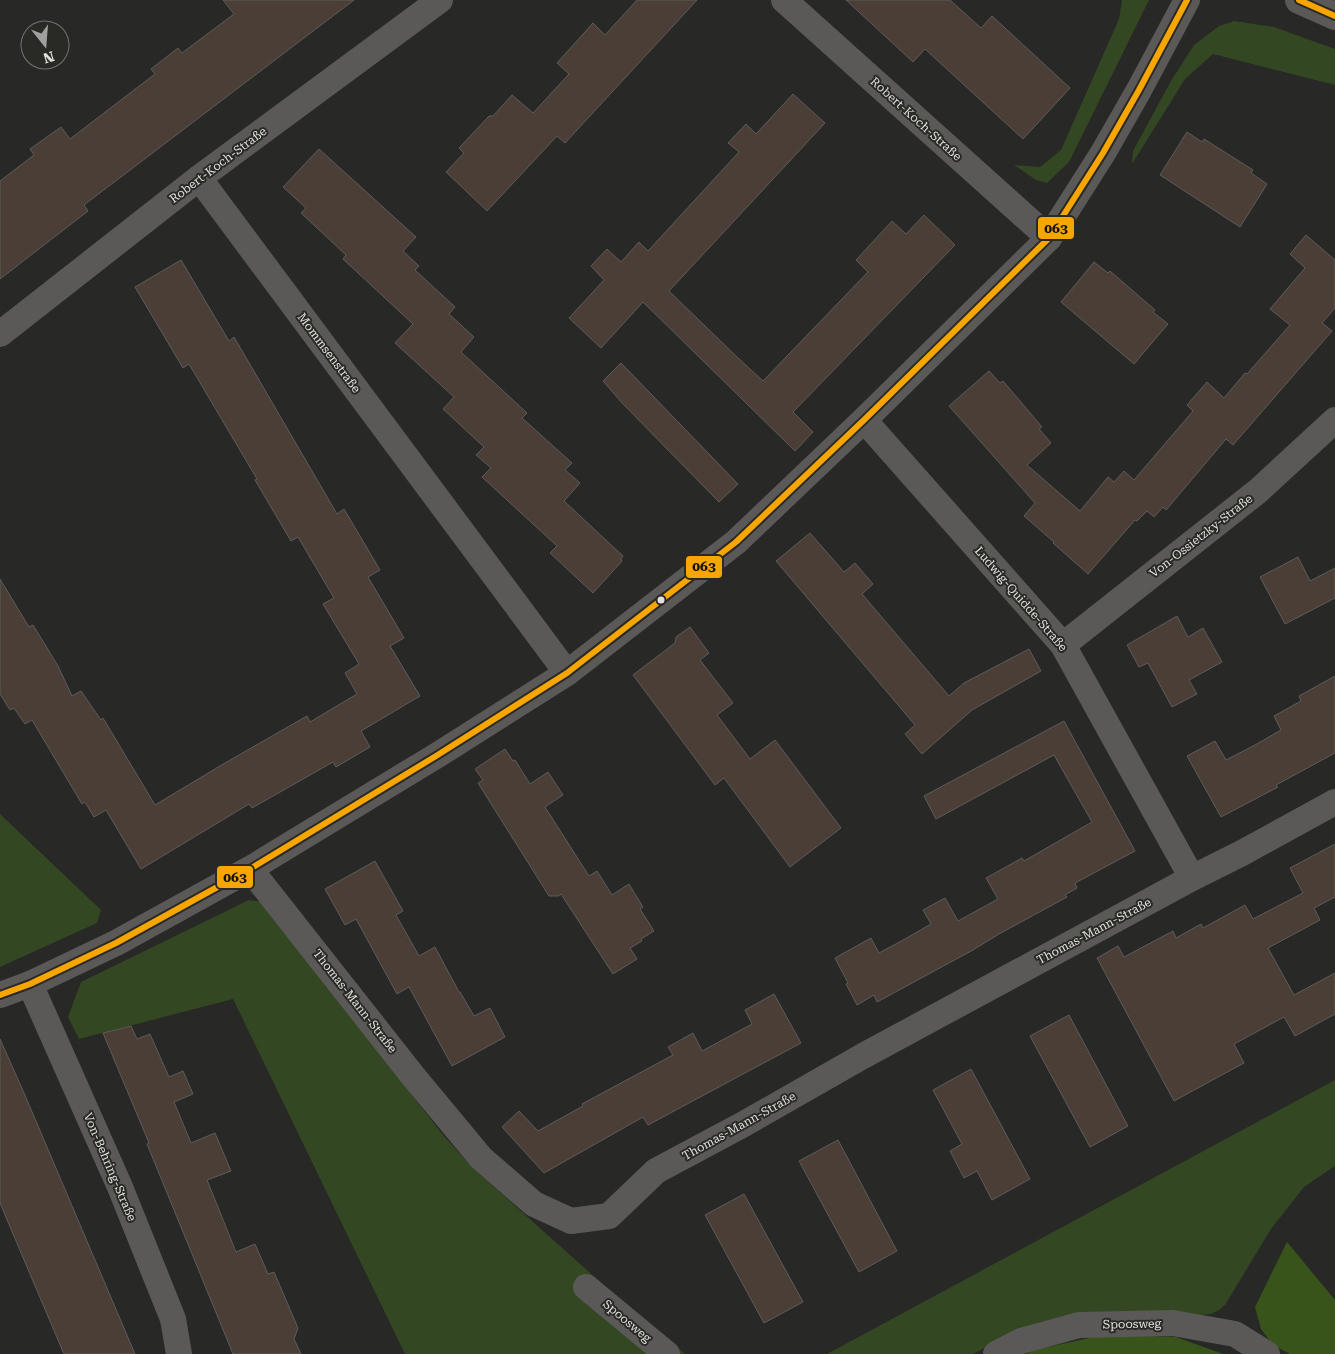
<svg xmlns="http://www.w3.org/2000/svg" width="1335" height="1354" viewBox="0 0 1335 1354" font-family="'Roboto Serif',serif">
<style>
.green{fill:#334723}
.forest{fill:#38541a}
.building{fill:#4b3e37;stroke:#5d5c5b}
.lines{fill:none;stroke-linecap:round;stroke-linejoin:round}
.minor{stroke:#5a5958;stroke-width:26}
.tertiary{stroke:#5a5958;stroke-width:28}
.bus-1-casing{stroke:#292925;stroke-width:10}
.bus-1{stroke:#f7a600;stroke-width:6}
.bus-dot{fill:#e1e0de;stroke:#292925;stroke-width:2}
.labels{text-anchor:middle;dominant-baseline:central;stroke-width:4;stroke-linejoin:round;paint-order:stroke}
.street-label{font-size:12px;fill:#e1e0de;stroke:#292925}
.line-badge{stroke:#292925;stroke-width:2}
.pale-badge-label{font-size:14px;text-anchor:middle;font-weight:bold;fill:#111}
</style>
<rect width="100%" height="100%" fill="#282826"/>
<!-- green -->
<g class="green">
<path d="M1122,0H1149L1069,162L1047,183L1036,180L1014,165L1040,167L1061,150L1119,19Z"/>
<path d="M1234,21L1274,27L1335,49V85L1213,54L1185,79L1132,164L1133,151L1171,81L1194,45L1219,26Z"/>
<path d="M0,814L101,910L97,923L0,967Z"/>
<path d="M249,900L263,902L443,1135L474,1169L598,1280L685,1354H405L233,999L79,1039L68,1017L81,982Z"/>
<path d="M1335,1080V1166L1304,1187L1271,1229L1225,1305L1219,1310L1211,1314L1013,1333L973,1354H827Z"/>
</g>
<!-- forest -->
<g class="forest">
<path d="M1287,1242L1335,1300V1354H1290L1273,1345L1261,1329L1255,1307Z"/>
<path d="M1103,1335L1176,1337L1223,1354H1026L1034,1350Z"/>
</g>
<!-- building -->
<g class="building">
<path d="M223,0H354L84,205L88,211L0,279V181L34,155L30,149L61,127L70,139L155,74L151,69L178,48L182,53L234,14Z"/>
<path d="M637,0H697L565,143L557,136L487,211L446,172L464,153L459,148L489,116H493L512,95L533,113L569,74L557,63L593,23L605,35Z"/>
<path d="M846,0H950L981,28L992,16L1070,88L1023,139L925,49L913,62Z"/>
<path d="M793,94L825,123L669,291L737,357L763,381L868,272L856,260L892,221L906,234L924,215L955,245L793,412L813,432L795,451L643,302L601,348L569,318L604,280L591,266L607,249L621,262L639,242L648,251L739,152L728,143L746,124L756,134Z"/>
<path d="M1187,132L1202,142L1204,139L1253,170L1251,173L1267,184L1240,227L1160,175Z"/>
<path d="M319,149L416,237L403,251L419,266L415,270L455,307L449,314L474,337L461,352L527,413L522,418L572,463L565,470L580,483L564,501L623,556L621,559L622,561L593,593L550,553L557,546L482,477L491,468L476,455L484,447L443,409L454,397L395,343L413,324L343,259L346,255L301,213L306,208L283,187Z"/>
<path d="M1306,235L1335,260V308L1322,323L1332,331L1233,445L1226,439L1166,510L1163,507L1154,517L1147,511L1137,521L1135,520L1088,574L1053,543L1054,542L1024,516L1035,503L949,406L989,371L1000,383L1003,381L1042,427L1039,429L1051,443L1027,465L1080,511L1108,477L1114,482L1124,471L1134,480L1193,411L1187,405L1207,382L1224,398L1245,373L1247,374L1290,325L1270,309L1305,268L1290,254Z"/>
<path d="M181,260L229,341L234,337L337,514L344,509L380,570L368,577L404,638L390,646L420,696L361,731L370,747L336,767L333,762L252,808L249,804L141,869L106,810L94,817L85,802L82,804L32,720L25,724L14,708L10,710L0,694V579L29,627L33,625L58,666L72,696L81,691L101,720L103,718L155,805L225,763L307,716L310,722L357,694L345,673L359,664L323,604L334,598L298,537L291,541L255,480L257,479L189,364L183,368L135,287Z"/>
<path d="M1094,262L1108,273L1110,271L1155,310L1153,312L1168,324L1134,364L1061,302Z"/>
<path d="M621,363L738,484L719,502L623,404L603,381Z"/>
<path d="M810,533L844,572L855,563L873,584L862,594L949,696L964,683L1029,649L1041,671L972,710L922,754L905,734L915,725L776,561Z"/>
<path d="M1298,557L1310,581L1335,568V598L1285,624L1260,577Z"/>
<path d="M1177,616L1188,637L1203,628L1222,662L1189,680L1197,694L1172,707L1148,663L1139,667L1127,645Z"/>
<path d="M690,627L709,653L700,660L733,703L717,715L750,759L775,740L841,828L790,867L724,778L715,785L633,675L675,643L676,637Z"/>
<path d="M1335,676V753L1276,785L1278,787L1221,817L1187,756L1215,741L1226,760L1255,745L1281,730L1274,716L1301,701L1299,696Z"/>
<path d="M1064,721L1135,851L1075,883L1077,888L1065,895L1067,897L999,934L973,950L877,1002L874,995L857,1005L846,984L848,983L835,958L871,938L879,953L905,939L931,924L923,910L945,898L958,921L998,899L986,878L1022,858L1024,861L1092,822L1054,755L936,819L924,796Z"/>
<path d="M505,749L513,761L515,760L530,784L548,772L563,795L545,807L589,876L597,871L612,895L629,884L643,907L640,909L654,931L641,939L642,941L630,948L637,959L613,974L561,894L559,896H549L478,783L483,780L475,769Z"/>
<path d="M1335,844V897L1314,908L1320,920L1268,948L1294,995L1335,973V1014L1295,1036L1284,1017L1234,1044L1244,1063L1174,1101L1097,958L1118,946L1124,957L1173,931L1176,938L1201,924L1203,928L1245,905L1253,919L1303,893L1290,868Z"/>
<path d="M375,861L403,911L396,915L419,956L435,947L459,992H460L474,1016L490,1008L505,1037L452,1066L409,987L397,994L356,919L345,925L325,889Z"/>
<path d="M774,994L801,1043L648,1125L643,1117L544,1173L502,1127L519,1111L538,1131L583,1106L582,1104L673,1055L668,1047L693,1033L702,1051L752,1024L745,1010Z"/>
<path d="M1069,1015L1128,1126L1090,1147L1030,1036Z"/>
<path d="M131,1026L137,1039L150,1034L169,1077L183,1071L193,1094L174,1102L191,1143L215,1133L231,1171L207,1180L236,1252L255,1244L268,1274L274,1272L298,1328L294,1339L301,1354H233L147,1144L149,1143L103,1033Z"/>
<path d="M0,1039L24,1093L135,1354H64L30,1274L0,1203Z"/>
<path d="M971,1069L1030,1179L992,1200L977,1171L964,1178L950,1151L962,1144L933,1090Z"/>
<path d="M838,1140L897,1251L859,1272L799,1161Z"/>
<path d="M744,1194L803,1302L764,1323L705,1215Z"/>
</g>
<g class="lines">
<!-- minor -->
<g class="minor">
<path d="M784,0L1049,238"/>
<path d="M199,178L567,673"/>
<path d="M0,334L199,178L440,0"/>
<path d="M864,420L1063,645L1192,878"/>
<path d="M1063,645L1258,491L1335,420"/>
<path d="M250,869L413,1076L481,1158L534,1204L571,1221L609,1216L656,1171L742,1125L863,1056L1192,878L1242,853L1335,802"/>
<path d="M30,984L120,1187L173,1319L179,1354"/>
<path d="M0,995L30,984L116,943L250,869L436,756L567,673L736,542L864,420L1049,238L1103,153L1139,90L1187,0"/>
<path d="M586,1287L667,1354"/>
<path d="M996,1354L1021,1341L1079,1325L1173,1323L1235,1334L1267,1354"/>
</g>
<!-- tertiary -->
<path class="tertiary" d="M1299,0L1335,16"/>
<!-- bus-1 casing -->
<g class="bus-1-casing">
<g id="bus-1">
<path d="M1299,0L1335,16"/>
<path d="M0,995L30,984L116,943L250,869L436,756L567,673L736,542L864,420L1049,238L1103,153L1139,90L1187,0"/>
</g>
</g>
<!-- bus-1 -->
<use href="#bus-1" class="bus-1"/>
</g>
<!-- markers -->
<circle class="bus-dot" cx="661" cy="600" r="4.5"/>
<g class="labels">
<!-- street labels -->
<g class="street-label">
<text transform="translate(916 119) rotate(42)">Robert-Koch-Straße</text>
<text transform="translate(218 165) rotate(-37)">Robert-Koch-Straße</text>
<text transform="translate(329 353) rotate(53)">Mommsenstraße</text>
<text transform="translate(1201 536) rotate(-38)">Von-Ossietzky-Straße</text>
<text transform="translate(1021 599) rotate(49)">Ludwig-Quidde-Straße</text>
<text transform="translate(1094 931) rotate(-28)">Thomas-Mann-Straße</text>
<text transform="translate(355 1001) rotate(52)">Thomas-Mann-Straße</text>
<text transform="translate(739 1126) rotate(-29)">Thomas-Mann-Straße</text>
<text transform="translate(110 1167) rotate(67)">Von-Behring-Straße</text>
<text transform="translate(627 1321) rotate(40)">Spoosweg</text>
<text transform="translate(1132 1324) rotate(-1)">Spoosweg</text>
</g>
</g>
<g class="line-badge">
<rect x="1037" y="216" width="38" height="24" rx="5" fill="#f7a600"/>
<rect x="685" y="555" width="38" height="24" rx="5" fill="#f7a600"/>
<rect x="216" y="865" width="38" height="24" rx="5" fill="#f7a600"/>
</g>
<g class="pale-badge-label">
<text x="1056" y="233">063</text>
<text x="704" y="571">063</text>
<text x="235" y="882">063</text>
</g>
<!-- north arrow -->
<g transform="translate(45 45) rotate(163)"><circle r="24" fill="#292925" stroke="#73726f"/>
<path d="M0-4L9 19L0 12L-9 19Z" fill="#a0a09e"/>
<text y="-8" font-size="14" font-weight="bold" text-anchor="middle" fill="#e1e0de">N</text>
</g>
</svg>
